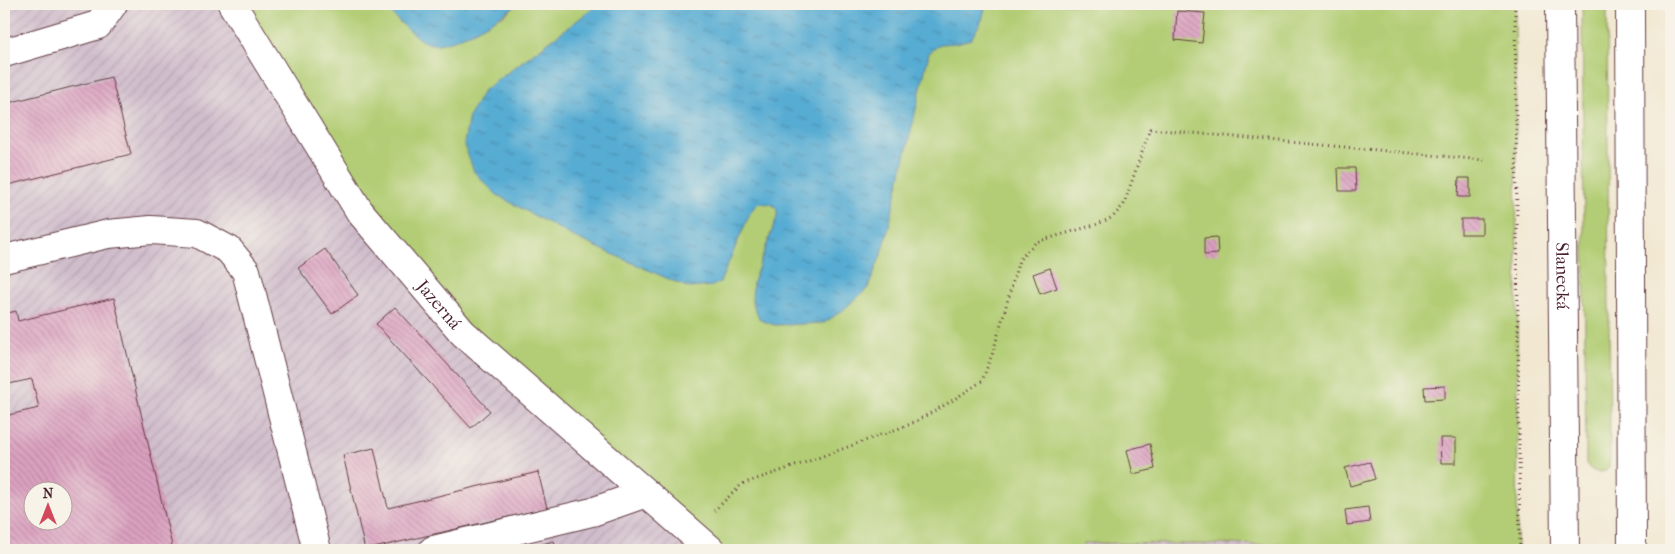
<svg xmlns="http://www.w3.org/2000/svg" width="1675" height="554" viewBox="0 0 1675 554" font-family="'IM FELL French Canon',serif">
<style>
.industrial{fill:url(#industrial-furrows);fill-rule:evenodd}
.grass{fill:#b2cd74;stroke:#7e7650}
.water{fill:url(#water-ripples);stroke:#50667f}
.building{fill:url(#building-back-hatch);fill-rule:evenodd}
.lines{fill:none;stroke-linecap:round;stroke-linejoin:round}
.minor-casing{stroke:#633d44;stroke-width:30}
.highway-casing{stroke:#633d44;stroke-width:30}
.path{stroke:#633d44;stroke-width:3;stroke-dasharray:1 4;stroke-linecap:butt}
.minor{stroke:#fff;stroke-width:28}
.highway{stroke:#fff;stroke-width:28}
.labels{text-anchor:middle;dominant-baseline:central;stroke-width:4.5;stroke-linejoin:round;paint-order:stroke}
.street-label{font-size:18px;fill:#4a1f2b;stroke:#f7f3e8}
</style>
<defs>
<pattern id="industrial-furrows" width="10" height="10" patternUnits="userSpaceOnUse" patternTransform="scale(1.25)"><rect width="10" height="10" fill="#d0bdcc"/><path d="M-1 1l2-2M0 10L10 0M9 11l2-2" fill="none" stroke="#b4a2af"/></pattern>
<pattern id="water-ripples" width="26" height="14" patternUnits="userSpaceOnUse" patternTransform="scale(1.25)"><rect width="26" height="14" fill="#57acd3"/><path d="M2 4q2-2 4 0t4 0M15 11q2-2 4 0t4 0" fill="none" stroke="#4a8bab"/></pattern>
<pattern id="building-back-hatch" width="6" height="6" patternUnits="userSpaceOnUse" patternTransform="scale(1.25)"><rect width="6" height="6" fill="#dca2c1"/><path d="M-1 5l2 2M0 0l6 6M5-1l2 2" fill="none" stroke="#b4839d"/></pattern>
</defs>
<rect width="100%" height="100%" fill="#f7f3e8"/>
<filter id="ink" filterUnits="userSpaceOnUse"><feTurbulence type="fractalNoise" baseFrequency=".02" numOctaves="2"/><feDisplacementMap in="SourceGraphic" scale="10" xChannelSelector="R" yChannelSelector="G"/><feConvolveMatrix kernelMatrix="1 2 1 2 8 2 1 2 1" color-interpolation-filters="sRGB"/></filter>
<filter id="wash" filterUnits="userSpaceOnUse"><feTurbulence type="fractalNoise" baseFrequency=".0096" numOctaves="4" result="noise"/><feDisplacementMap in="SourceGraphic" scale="20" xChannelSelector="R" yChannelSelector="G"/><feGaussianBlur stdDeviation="1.12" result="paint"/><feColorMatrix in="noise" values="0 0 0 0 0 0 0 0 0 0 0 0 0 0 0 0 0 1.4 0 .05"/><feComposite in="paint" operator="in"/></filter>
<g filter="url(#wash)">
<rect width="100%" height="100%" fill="#f2e8d2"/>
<!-- industrial -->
<g class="industrial">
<path d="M4,4H232L711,550H4ZM32,492H62V522H32Z"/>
<path d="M1083,543L1299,545L1298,550H1083Z"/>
</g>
<!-- grass -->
<g class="grass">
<path d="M232,4H384L387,9L501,17L518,4H1515L1518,407L1517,550H1298V545L1084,543L1083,550H711L463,333L366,219Z"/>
<path d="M1582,4H1607L1610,457C1609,460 1610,463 1609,466C1604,476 1589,472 1586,463Z"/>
<path d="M1668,4H1671V234Z"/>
</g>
<!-- water -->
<g class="water">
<path d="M384,4H518C501,16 448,51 427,43C418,40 409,30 402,24C396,18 389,12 384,4Z"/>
<path d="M599,4H986L982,20L971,39L956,43L940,44L929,53L884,247L868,288L843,310L824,323L775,325L760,320L752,302L753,282L777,217V210L772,204L758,203L751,211L720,282L712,286L689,288L574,237L497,195L474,172L464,144L469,116L483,91Z"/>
</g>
<g id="blocks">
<!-- building -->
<g class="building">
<path d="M1177,11L1205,13L1202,43L1175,40Z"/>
<path d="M111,77L131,154L4,186V104Z"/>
<path d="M1338,168H1355L1356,191H1339Z"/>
<path d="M1459,178H1470V197H1458Z"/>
<rect x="1461" y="219" width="21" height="15"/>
<path d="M1217,237L1218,254L1204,255V238Z"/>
<path d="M325,249L358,295L332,314L298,268Z"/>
<path d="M1050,268L1057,288L1040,294L1033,274Z"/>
<path d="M114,298L173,550H4V416L39,408L32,379L4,385V314L16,311L18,321ZM32,492H62V522H32Z"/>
<path d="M395,307L490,411L471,428L376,324Z"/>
<path d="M1445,386V399L1425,400L1424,387Z"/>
<path d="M1440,438H1456V463H1441Z"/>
<path d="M1150,444L1155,469L1133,474L1127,450Z"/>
<path d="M374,448L388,508L538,472L547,508L365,550L343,455Z"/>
<path d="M1370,462L1375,479L1350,486L1345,468Z"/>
<path d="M1368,507L1370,522L1347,525L1345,510Z"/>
<path d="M554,541L557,550H519Z"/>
</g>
</g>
</g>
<g filter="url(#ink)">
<use href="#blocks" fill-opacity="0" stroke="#633d44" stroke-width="1"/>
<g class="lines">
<!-- minor casing -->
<g class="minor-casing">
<g id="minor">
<path id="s1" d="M232,4L360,212L463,333L711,550"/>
<path d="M4,53L98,25L113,4"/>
<path d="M4,259L108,234L151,230L197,233L229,250L246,271L317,550"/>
<path d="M433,550L592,512L646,493"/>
</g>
</g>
<!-- highway casing -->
<g class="highway-casing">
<g id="highway">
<path id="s2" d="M1560,4L1565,550"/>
<path d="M1630,4L1632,550"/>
</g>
</g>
<!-- path -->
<g class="path">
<path d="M1515,4L1520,550"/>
<path d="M714,511L742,484L801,464L911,424L950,402L982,381L993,352L1019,260L1036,242L1098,224L1113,217L1124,204L1150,129L1484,160"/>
</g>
<!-- minor -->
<use href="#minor" class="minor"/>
<!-- highway -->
<use href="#highway" class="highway"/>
</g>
</g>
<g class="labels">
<!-- street labels -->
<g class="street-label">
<text stroke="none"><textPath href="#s2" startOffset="272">Slanecká</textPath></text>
<text stroke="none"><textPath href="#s1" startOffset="366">Jazerná</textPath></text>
</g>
</g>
<!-- margin -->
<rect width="1675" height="554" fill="none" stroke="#f7f3e8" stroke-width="20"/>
<!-- north arrow -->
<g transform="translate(48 506)"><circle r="24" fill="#f7f3e8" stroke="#b29e9c"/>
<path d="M0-4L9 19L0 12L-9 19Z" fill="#d1495b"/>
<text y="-8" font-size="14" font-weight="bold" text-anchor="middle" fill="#4a1f2b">N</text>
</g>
</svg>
